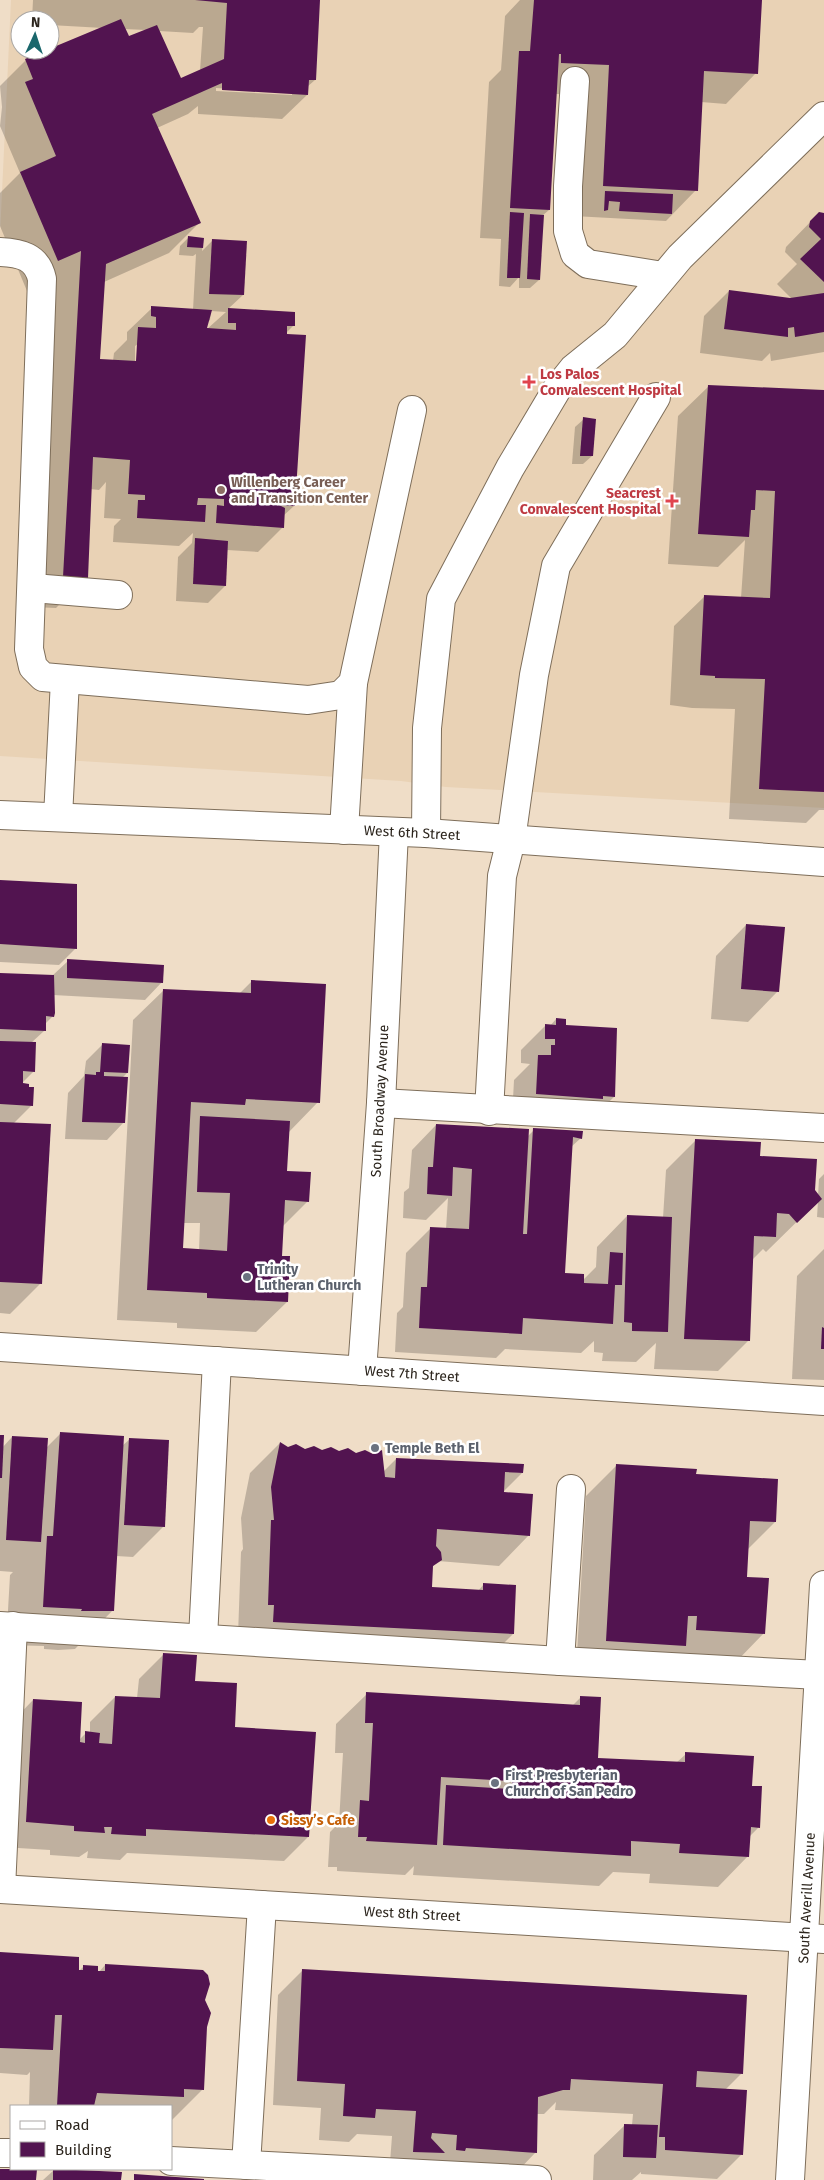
<svg xmlns="http://www.w3.org/2000/svg" width="824" height="2180" viewBox="0 0 824 2180" font-family="'Fira Sans',sans-serif">
<style>
.built{fill:#e9d2b5;fill-rule:evenodd}
.shadow{fill:#0003;fill-rule:evenodd}
.building{fill:#521450}
.lines{fill:none;stroke-linecap:round;stroke-linejoin:round}
.minor-casing{stroke:#7e6e5a;stroke-width:30}
.minor{stroke:#fff;stroke-width:28}
.health-dot{fill:#e0444e;stroke:#fff;stroke-width:2}
.education-dot{fill:#8d6e63;stroke:#fff;stroke-width:2}
.worship-dot{fill:#6b7280;stroke:#fff;stroke-width:2}
.food-dot{fill:#e8710a;stroke:#fff;stroke-width:2}
.labels{text-anchor:middle;dominant-baseline:central;stroke-width:5;stroke-linejoin:round;paint-order:stroke}
.health-label{font-size:14px;font-weight:bold;fill:#be3a42;stroke:#fff;text-anchor:start}
.education-label{font-size:14px;font-weight:bold;fill:#785e54;stroke:#fff;text-anchor:start}
.street-label{font-size:14px;fill:#2c251d;stroke:#fff}
.worship-label{font-size:14px;font-weight:bold;fill:#5b616d;stroke:#fff;text-anchor:start}
.food-label{font-size:14px;font-weight:bold;fill:#c56008;stroke:#fff;text-anchor:start}
</style>
<rect width="100%" height="100%" fill="#efddc7"/>
<!-- built -->
<path class="built" d="M11,0H824V808L446,787L401,781L0,756V235ZM20,20H50V50H20Z"/>
<!-- shadow -->
<g class="shadow">
<path d="M33,0H319L315,80L307,87V95L282,119L198,114V106L188,114L157,128L199,223L169,253L104,282L98,360L113,361L114,353L127,340V332L152,308L193,310L196,254L193,256L179,255L180,246L189,237L203,239L202,251L213,240L243,295L228,309L294,313L293,326L285,334L294,506L283,516V527L258,552L227,550L225,586L208,603L176,601L178,557L192,543L193,533L179,546L113,542L114,526L121,519L104,518L106,482L99,490L90,489L86,578L56,608L33,607L52,281L27,291L0,226V193L20,173L0,126L2,107L0,86L26,60L103,28L50,25V20H32ZM199,27H203L200,71L180,79L159,31L193,33ZM124,29L146,30L128,38ZM216,88L292,93V95L216,91ZM211,311L226,312L206,330V323L210,320ZM138,344L137,362H135V346Z"/>
<path d="M520,0H761L756,73L726,104L701,102L696,190L666,221L573,216L579,95L556,94L549,210L542,216L539,280L530,288H519V277L510,287L499,286L501,239L480,238L489,82L501,70L505,16Z"/>
<path d="M819,213L824,214V352L771,361L770,353L762,361L700,353L704,316L729,291L792,299L777,284L797,264L785,252L786,247Z"/>
<path d="M709,386L824,392V810H819L806,823L729,819L735,709L692,708L670,705L674,626L705,596L741,598L745,540L718,567L668,564L678,416Z"/>
<path d="M584,419L592,456L583,464H572L575,427Z"/>
<path d="M0,881L76,948L59,965L0,962Z"/>
<path d="M746,925L778,991L748,1022L711,1019L716,956Z"/>
<path d="M68,961L162,982L145,1000L53,995V1016L45,1024L44,1031L31,1043L34,1071L21,1084L32,1105L13,1124L40,1284L10,1314L0,1313V974L52,976Z"/>
<path d="M252,981L318,1102L288,1133L286,1172L308,1201L282,1227L281,1257L287,1302L256,1332L177,1328V1323L117,1320L133,1020L164,990L239,994ZM183,1223H200L199,1251L182,1250Z"/>
<path d="M556,1019L565,1026L614,1097L589,1121L512,1118L514,1080L530,1064L521,1063V1050L546,1025L550,1026Z"/>
<path d="M103,1044L127,1073L122,1078L124,1122L107,1140L65,1139L68,1093L84,1076L86,1061Z"/>
<path d="M436,1125L528,1136L534,1130L581,1138L571,1147L564,1274L582,1281L596,1267L597,1247L627,1216L663,1218L666,1170L696,1140L758,1157L814,1191L818,1196L819,1179L824,1174V1218L817,1217L818,1201L766,1252L763,1249L752,1260L748,1341L718,1371L654,1369L656,1343L636,1362L602,1361L603,1353L594,1352V1341L581,1353L505,1349L496,1358L395,1352L397,1313L403,1307L406,1253L431,1228L446,1229L448,1198L426,1220L403,1218L404,1192L409,1188L412,1150Z"/>
<path d="M824,1249V1380L792,1379L797,1276Z"/>
<path d="M60,1434L122,1446L130,1439L164,1526L133,1557L116,1556L113,1610L75,1649L58,1650L44,1649V1646L6,1645L10,1575L13,1572L0,1571V1437L2,1448L12,1437L46,1448Z"/>
<path d="M280,1443L288,1448L305,1450L383,1472L396,1459L522,1473L502,1493L529,1535L499,1566L438,1561L432,1567L431,1588L478,1591L484,1584L513,1634L483,1664L238,1635L241,1552L243,1549L241,1518L250,1473Z"/>
<path d="M617,1465L695,1475L775,1522L747,1550L745,1578L764,1633L734,1664L576,1671L586,1496Z"/>
<path d="M163,1655L194,1682L233,1728L308,1837L284,1861L127,1853L120,1860L87,1858L88,1851L79,1857L50,1855V1850L2,1847L9,1725L33,1700L79,1740L86,1733H90V1722L115,1697L137,1698L139,1679Z"/>
<path d="M367,1694L572,1706L581,1697L596,1759L676,1763L686,1754L751,1787L758,1828L749,1837L748,1856L718,1887L649,1883L650,1874L613,1872L599,1886L413,1875L414,1866L405,1875L337,1871V1867H328L330,1832L339,1823L343,1753H335L336,1724Z"/>
<path d="M0,1953L78,1972L84,1966L99,1972L105,1965L204,2001L206,2027L203,2089L172,2120L171,2106H29L30,2072L27,2075L0,2073Z"/>
<path d="M303,1970L742,2073L725,2090L742,2154L717,2179L641,2174V2172L632,2180H593L594,2155L625,2125H632L633,2114L555,2110L556,2102L544,2114H537L536,2152L512,2177L389,2176L392,2136L357,2134L349,2142L319,2140L321,2108L273,2105L278,1995Z"/>
<path d="M54,2170L120,2180H43Z"/>
</g>
<!-- building -->
<g class="building">
<path d="M195,0H320L316,80H309L308,95L222,90V83L152,114L201,223L106,264L100,359L136,361L138,327L156,328V317L151,316V306L212,310L207,328L236,330V323H228V308L295,312V326H287V334L306,335L295,506L279,505L285,508L284,528L216,523L217,505L224,506V499L198,498L197,505H206L205,522L137,518L138,500H145V495L128,494L130,460L93,457L88,578L63,577L81,251L58,261L20,172L56,156L25,82L33,79L25,59L121,19L129,36L157,25L181,78L224,59L227,3Z"/>
<path d="M534,0H762L758,74L704,71L698,191L603,186L609,65L561,63V54H559L550,210L510,208L519,51H530Z"/>
<path d="M605,191L673,194L672,214L619,211L620,202L609,201L608,210L604,211Z"/>
<path d="M510,212L524,213L520,278H507Z"/>
<path d="M819,212L824,213V282L800,259L821,239L809,227L810,221Z"/>
<path d="M530,214L544,215L540,280L527,279Z"/>
<path d="M188,236L204,238L203,248L187,247Z"/>
<path d="M212,239L247,241L244,295L209,294Z"/>
<path d="M729,290L790,298L824,293V332L795,337L794,327L788,328V337L724,329Z"/>
<path d="M708,385L824,390V792L759,789L765,679L715,678V676L700,675L704,595L770,598L775,491L756,490L755,510H751L749,537L698,534Z"/>
<path d="M583,417L596,419L593,456H580Z"/>
<path d="M195,538L228,541L226,586L193,584Z"/>
<path d="M0,880L77,884V949L0,944Z"/>
<path d="M746,924L785,927L779,992L741,989Z"/>
<path d="M67,959L164,965L163,983L67,978Z"/>
<path d="M0,973L54,975L55,1013L54,1017L46,1016V1031L0,1029Z"/>
<path d="M251,980L326,984L320,1103L246,1099L245,1105L191,1102L183,1248L227,1251L230,1193L197,1192L200,1116L290,1121L287,1171L311,1172L309,1202L285,1200L282,1256H290L288,1302L207,1298V1293L147,1290L163,989L251,993Z"/>
<path d="M556,1018L566,1019V1025L617,1028L615,1097L603,1096V1099L536,1094L538,1055H551V1045H555V1039H545V1024L556,1025Z"/>
<path d="M0,1041L36,1042L35,1072L23,1071V1083L29,1084V1087H34L33,1106L0,1104Z"/>
<path d="M102,1043L130,1045L128,1073L104,1072V1076L128,1077L125,1123L82,1122L85,1074L96,1075V1072H100Z"/>
<path d="M0,1122L51,1124L42,1284L0,1282Z"/>
<path d="M436,1124L529,1129L523,1234H527L533,1128L583,1131L582,1139L573,1137L565,1273L584,1274V1283L608,1284L610,1252L623,1253L622,1285H615L613,1324L523,1318L522,1334L419,1328L421,1287H427L430,1227L469,1229L472,1169L453,1167L452,1196L427,1194L428,1167H433Z"/>
<path d="M695,1139L761,1142L760,1156L817,1159L815,1190L822,1199L797,1223L789,1214L777,1213L776,1237L754,1236L750,1341L684,1339Z"/>
<path d="M627,1215L672,1217L668,1332L632,1331V1323L624,1322Z"/>
<path d="M822,1327L824,1328V1349H821Z"/>
<path d="M60,1432L124,1436L114,1611H81L82,1609L43,1607L47,1536H53Z"/>
<path d="M0,1435H4L2,1478H0Z"/>
<path d="M12,1436L48,1438L41,1542L6,1540Z"/>
<path d="M129,1438L169,1440L165,1527L124,1525Z"/>
<path d="M280,1442L288,1447L296,1444L305,1449L314,1446L322,1450L331,1447L339,1451L348,1448L356,1453L365,1450L373,1454L382,1450L385,1477L395,1478L396,1458L524,1464L523,1473L505,1472L504,1492L533,1494L530,1536L437,1529L436,1546L441,1552L442,1560L433,1566L432,1587L483,1590V1583L516,1585L514,1634L273,1622L274,1605H268L271,1520H274L271,1487Z"/>
<path d="M616,1464L697,1469L696,1474L778,1479L776,1522L750,1521L747,1577L769,1578L765,1634L696,1630L697,1616H688L686,1646L606,1641Z"/>
<path d="M163,1653L197,1655L195,1681L237,1683L235,1727L316,1732L309,1837L146,1829V1836L111,1834L112,1827H104L105,1833L74,1831V1826L26,1822L33,1699L82,1702L80,1742L85,1743V1731L100,1733L99,1743L112,1744L115,1696L160,1698Z"/>
<path d="M366,1692L580,1705V1696L601,1697L598,1758L685,1762V1752L754,1756L752,1786H762L760,1828L751,1827L749,1857L679,1853L680,1844L631,1841V1856L443,1845L446,1785L512,1789V1781L441,1777L437,1845L366,1841L367,1837H358L360,1800L369,1801L373,1723H365Z"/>
<path d="M0,1952L79,1957V1970H83V1965L98,1966V1971H105V1964L203,1970L208,1975L210,1984L205,2000L211,2013L207,2027L204,2090L184,2089V2097L97,2093L94,2106H57L62,2015H55L53,2050L0,2048Z"/>
<path d="M302,1969L747,1995L743,2074L697,2071L696,2087L747,2090L743,2155L665,2150V2137H659L663,2084L571,2079L570,2090H563L538,2097L537,2153L466,2148L465,2151L456,2150L457,2135L432,2133L431,2138L445,2153L413,2152L416,2111L376,2109L375,2118L343,2116L345,2084L297,2081Z"/>
<path d="M624,2124L658,2125L656,2158L623,2157Z"/>
<path d="M0,2169H37L36,2180H0Z"/>
<path d="M53,2169L122,2172L121,2180H53Z"/>
<path d="M134,2174L204,2179V2180H134Z"/>
</g>
<g class="lines">
<!-- minor casing -->
<g class="minor-casing">
<g id="minor">
<path d="M575,81L568,186V231L575,254L588,264L663,276"/>
<path d="M0,252C20,253 37,256 42,279L29,649L33,667L43,677L308,700L341,695L353,683L412,410"/>
<path d="M33,588L118,595"/>
<path d="M0,815L426,833L824,862"/>
<path d="M58,817L65,680"/>
<path d="M344,830L353,683"/>
<path d="M426,833L427,728L441,599L510,468L557,389L573,369L615,335L680,257L824,116"/>
<path d="M381,1103L824,1128"/>
<path d="M489,1111L502,876L511,840L534,675L556,566L656,397"/>
<path d="M0,1347L824,1401"/>
<path d="M362,1371L381,1103L394,832"/>
<path d="M0,1626L560,1661L819,1675"/>
<path d="M203,1638L217,1361"/>
<path d="M560,1661L571,1489"/>
<path d="M0,1889L824,1939"/>
<path d="M1,1889L13,1626"/>
<path d="M0,2153H11"/>
<path d="M171,2161L537,2180"/>
<path d="M246,2165L262,1905"/>
<path d="M790,2180L824,1585"/>
</g>
</g>
<!-- minor -->
<use href="#minor" class="minor"/>
</g>
<!-- markers -->
<g class="health-dot">
<path d="M526.5 374.5h5v5h5v5h-5v5h-5v-5h-5v-5h5z"/>
<path d="M669.5 493.5h5v5h5v5h-5v5h-5v-5h-5v-5h5z"/>
</g>
<circle class="education-dot" cx="221" cy="490" r="5"/>
<g class="worship-dot">
<circle cx="247" cy="1277" r="5"/>
<circle cx="375" cy="1448" r="5"/>
<circle cx="495" cy="1783" r="5"/>
</g>
<circle class="food-dot" cx="271" cy="1820" r="5"/>
<g class="labels">
<!-- health labels -->
<g class="health-label">
<text x="540" y="374">Los Palos<tspan x="540" dy="16">Convalescent Hospital</tspan></text>
<text x="661" y="493" text-anchor="end">Seacrest<tspan x="661" dy="16">Convalescent Hospital</tspan></text>
</g>
<!-- education labels -->
<g class="education-label">
<text x="231" y="482">Willenberg Career<tspan x="231" dy="16">and Transition Center</tspan></text>
</g>
<!-- street labels -->
<g class="street-label">
<text transform="translate(412 833) rotate(3)">West 6th Street</text>
<text transform="translate(380 1101) rotate(-87)">South Broadway Avenue</text>
<text transform="translate(412 1374) rotate(4)">West 7th Street</text>
<text transform="translate(807 1898) rotate(-87)">South Averill Avenue</text>
<text transform="translate(412 1914) rotate(3)">West 8th Street</text>
</g>
<!-- worship labels -->
<g class="worship-label">
<text x="257" y="1269">Trinity<tspan x="257" dy="16">Lutheran Church</tspan></text>
<text x="385" y="1448">Temple Beth El</text>
<text x="505" y="1775">First Presbyterian<tspan x="505" dy="16">Church of San Pedro</tspan></text>
</g>
<!-- food labels -->
<g class="food-label">
<text x="281" y="1820">Sissy’s Cafe</text>
</g>
</g>
<!-- legend -->
<rect x="10" y="2105" width="162" height="65" fill="#ffffff" stroke="#aba8a5"/>
<rect x="20" y="2121" width="25" height="8" fill="#ffffff" stroke="#aba8a5"/>
<text x="55" y="2130" font-size="15" fill="#2c251d">Road</text>
<rect x="20" y="2142" width="25" height="15" fill="#521450" stroke="#aba8a5"/>
<text x="55" y="2155" font-size="15" fill="#2c251d">Building</text>
<!-- north arrow -->
<g transform="translate(35 35) rotate(3)"><circle r="24" fill="#ffffff" stroke="#aba8a5"/>
<path d="M0-4L9 19L0 12L-9 19Z" fill="#1a676c"/>
<text y="-8" font-size="14" font-weight="bold" text-anchor="middle" fill="#2c251d">N</text>
</g>
</svg>
